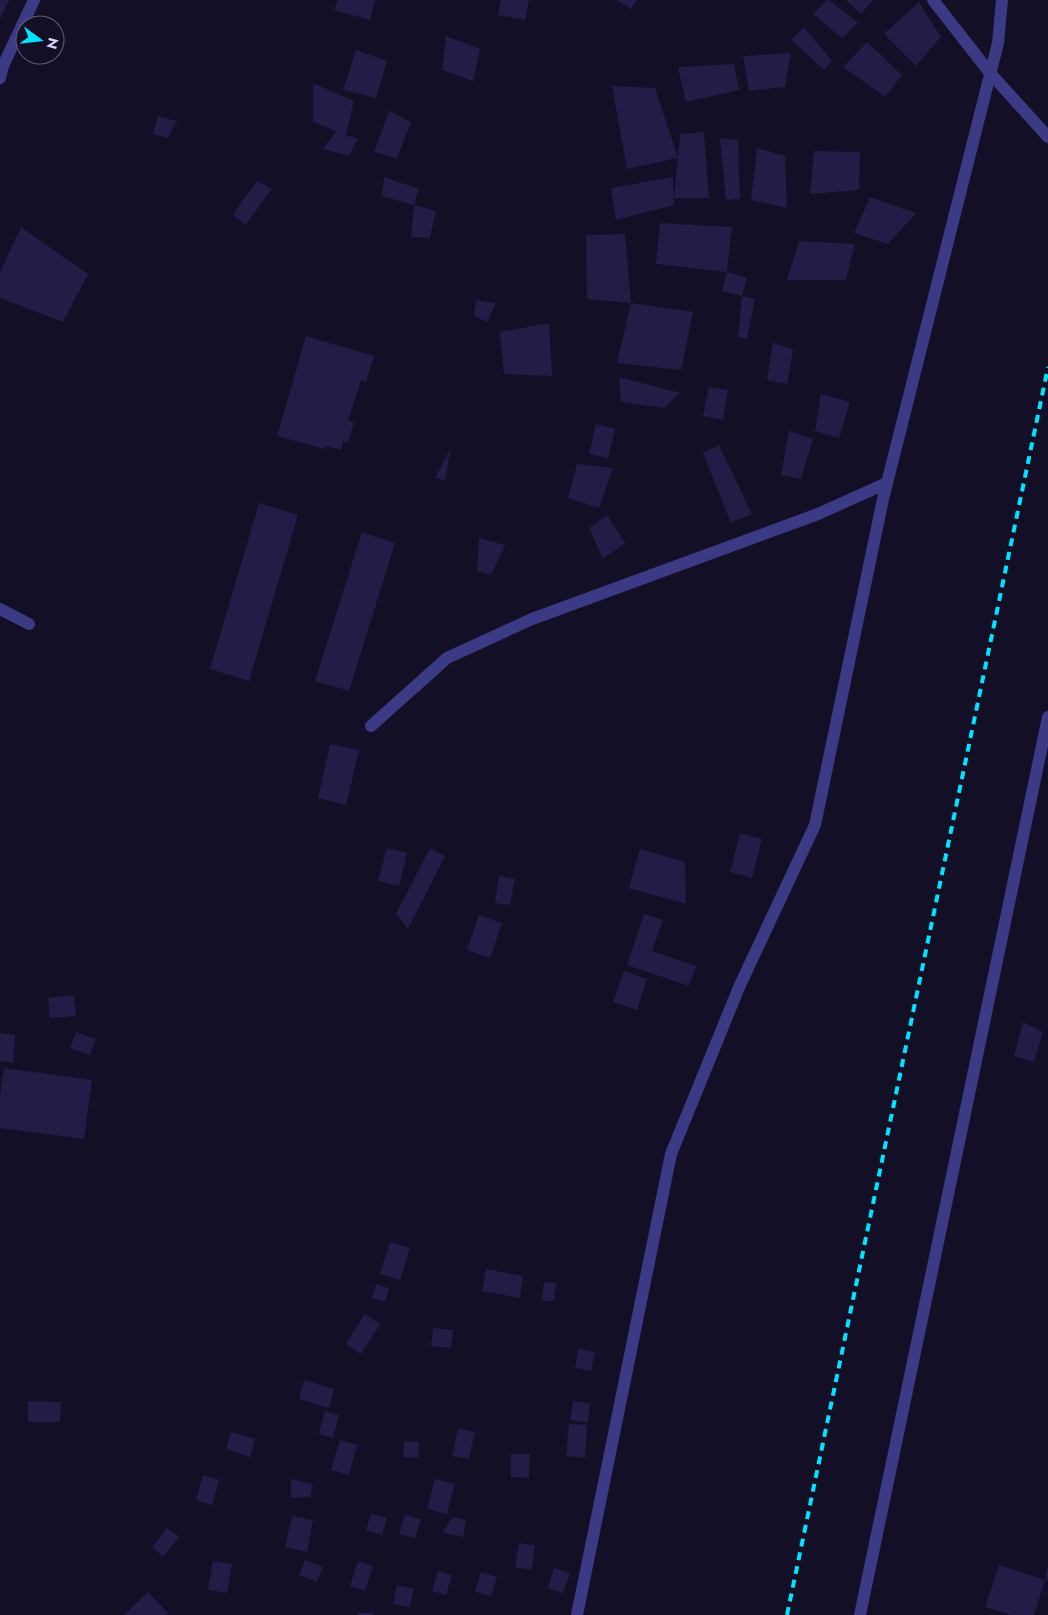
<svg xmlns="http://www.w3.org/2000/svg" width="1048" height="1615" viewBox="0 0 1048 1615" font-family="Jost,sans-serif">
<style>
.building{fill:#241b47}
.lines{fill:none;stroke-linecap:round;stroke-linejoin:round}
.minor{stroke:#3d3a85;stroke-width:12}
.rail{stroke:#00e5ff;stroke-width:4;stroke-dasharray:8 6;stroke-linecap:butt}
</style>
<rect width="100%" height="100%" fill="#130f26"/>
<!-- building -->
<g class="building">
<path d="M0,0H9L0,19Z"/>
<path d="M338,0H375L370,20L334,10Z"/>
<path d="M501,0H529L525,20L498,15Z"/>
<path d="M617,0H637L631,9Z"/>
<path d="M827,0H829L858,23L842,38L813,14Z"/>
<path d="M846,0H873L861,14Z"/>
<path d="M919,2L941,37L916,66L884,34Z"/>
<path d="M804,27L832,61L824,70L791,40Z"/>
<path d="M446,36L480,49L473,81L442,70Z"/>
<path d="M867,42L902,75L885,97L843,67Z"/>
<path d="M356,50L387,61L376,98L343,90Z"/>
<path d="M791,53L785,87L749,91L743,56Z"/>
<path d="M734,64L739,90L686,102L678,67Z"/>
<path d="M313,83L354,101L346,135L358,139L349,156L323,149L336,132L341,133L313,122Z"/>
<path d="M612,86L655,88L678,158L627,169Z"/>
<path d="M389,111L411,122L397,158L374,152Z"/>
<path d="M158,116L177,121L168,138L153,134Z"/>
<path d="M704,132L709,198H674L680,134Z"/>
<path d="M720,138L738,140L740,199L726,200Z"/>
<path d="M757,148L785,156L787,208L751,200Z"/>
<path d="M814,151L860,152L859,190L810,194Z"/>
<path d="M384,177L419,189L414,205L382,196Z"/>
<path d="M673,177L674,205L616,220L611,188Z"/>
<path d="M257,181L272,189L245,225L233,214Z"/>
<path d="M870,197L916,213L888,244L854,233Z"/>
<path d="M414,205L436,211L430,238L411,237Z"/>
<path d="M660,223L732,227L727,272L747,278L742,296L722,291L727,272L656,264Z"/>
<path d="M21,227L88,274L63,322L0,298V272Z"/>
<path d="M625,234L631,303L587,299L586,235Z"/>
<path d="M799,241L855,244L846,280H787Z"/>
<path d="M742,296L755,299L747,339L738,337Z"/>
<path d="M476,300L496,303L487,322L474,316Z"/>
<path d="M631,303L693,312L681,370L617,363Z"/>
<path d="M549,323L552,376L504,374L500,332Z"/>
<path d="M306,336L374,356L366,382L361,380L348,421L354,422L348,443L343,441L341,450L326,446L325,449L277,436Z"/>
<path d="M773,343L793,349L787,384L767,380Z"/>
<path d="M619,377L680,393L664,408L621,402Z"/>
<path d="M709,387L728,390L723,420L703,416Z"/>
<path d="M821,394L850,402L839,438L815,431Z"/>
<path d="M596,424L615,429L608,458L589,454Z"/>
<path d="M789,431L813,439L801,479L781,475Z"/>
<path d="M719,445L752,514L731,523L703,453Z"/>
<path d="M451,447L445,480L435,478Z"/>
<path d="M577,464L613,468L599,508L568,498Z"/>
<path d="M259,503L298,515L249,681L210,669Z"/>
<path d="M607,515L625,543L603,559L589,528Z"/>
<path d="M362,532L395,543L349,691L315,681Z"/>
<path d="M479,538L505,545L491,575L477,571Z"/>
<path d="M330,744L359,750L346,805L318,798Z"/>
<path d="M740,833L762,839L752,878L730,872Z"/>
<path d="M387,848L407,853L399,886L378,881Z"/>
<path d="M430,848L445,856L408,929L396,914Z"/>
<path d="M640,849L685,862L686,904L629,888Z"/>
<path d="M499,876L515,879L510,905L495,903Z"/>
<path d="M644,914L663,920L652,951L696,966L689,986L627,965Z"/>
<path d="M479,915L502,923L490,958L467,950Z"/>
<path d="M624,971L647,979L637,1010L613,1002Z"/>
<path d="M74,995L76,1016L50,1018L48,998Z"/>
<path d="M1023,1022L1043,1032L1034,1062L1014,1056Z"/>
<path d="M76,1032L96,1039L90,1055L70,1048Z"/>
<path d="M0,1033L15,1035L13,1063L0,1061Z"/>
<path d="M4,1068L92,1080L84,1139L0,1128V1096Z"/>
<path d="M390,1242L410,1248L400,1280L380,1274Z"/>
<path d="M486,1269L523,1276L520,1298L482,1291Z"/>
<path d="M544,1282L556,1283L554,1301H542Z"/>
<path d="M376,1284L389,1288L385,1302L372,1298Z"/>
<path d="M365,1314L380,1324L361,1354L346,1344Z"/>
<path d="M433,1328L453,1330L451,1348L431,1346Z"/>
<path d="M578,1349L595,1352L591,1371L575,1368Z"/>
<path d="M304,1380L334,1389L329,1408L299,1399Z"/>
<path d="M28,1401L61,1402L60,1422H28Z"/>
<path d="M573,1401L590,1403L588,1423L570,1420Z"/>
<path d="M325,1411L339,1415L333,1438L319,1434Z"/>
<path d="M569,1424L587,1425L585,1458L566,1456Z"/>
<path d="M458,1428L475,1432L469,1459L452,1456Z"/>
<path d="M231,1432L255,1439L250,1457L226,1449Z"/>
<path d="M340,1440L357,1445L349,1475L331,1470Z"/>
<path d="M404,1441L419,1442L418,1458L403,1457Z"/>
<path d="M511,1454H530L529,1478L511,1477Z"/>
<path d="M203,1475L219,1480L212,1505L196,1500Z"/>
<path d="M291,1479L313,1484L310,1497L291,1498Z"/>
<path d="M435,1479L455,1484L447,1514L427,1509Z"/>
<path d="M371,1514L387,1518L382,1535L366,1530Z"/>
<path d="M405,1515L421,1519L415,1538L399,1534Z"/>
<path d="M292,1516L313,1520L307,1552L285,1547Z"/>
<path d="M452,1517L466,1520L463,1537L443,1533Z"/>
<path d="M167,1528L179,1537L163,1557L152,1547Z"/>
<path d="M519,1543L535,1545L532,1570L515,1567Z"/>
<path d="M305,1560L323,1567L317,1582L299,1575Z"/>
<path d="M213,1561L232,1564L227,1593L208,1590Z"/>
<path d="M358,1561L373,1566L365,1591L350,1586Z"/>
<path d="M999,1565L1045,1580L1034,1615H1012L985,1607Z"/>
<path d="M554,1568L570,1573L563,1593L548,1588Z"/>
<path d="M1047,1569H1048V1580H1045Z"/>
<path d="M438,1571L452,1575L446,1595L432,1591Z"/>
<path d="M481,1572L497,1577L491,1596L475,1592Z"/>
<path d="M397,1585L414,1589L410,1607L393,1604Z"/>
<path d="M148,1592L168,1613L166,1615H124Z"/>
<rect x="358" y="1613" width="15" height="2"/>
</g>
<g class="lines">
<!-- minor -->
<g class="minor">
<path d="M933,0L990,73L1048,137"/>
<path d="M0,78L3,66L34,0"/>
<path d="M0,609L29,624"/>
<path d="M371,726L447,658L532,619L818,514L887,483"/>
<path d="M577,1615L671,1154L740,985L815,825L883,499L998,43L1002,0"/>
<path d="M860,1615L1048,717"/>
</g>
<!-- rail -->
<path class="rail" d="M787,1615L1048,367"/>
</g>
<!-- north arrow -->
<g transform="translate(40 40) rotate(105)"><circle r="24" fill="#130f26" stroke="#625e7d"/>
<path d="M0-4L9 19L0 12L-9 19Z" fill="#00e5ff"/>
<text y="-8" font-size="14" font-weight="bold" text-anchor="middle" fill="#d9d4ff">N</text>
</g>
</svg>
